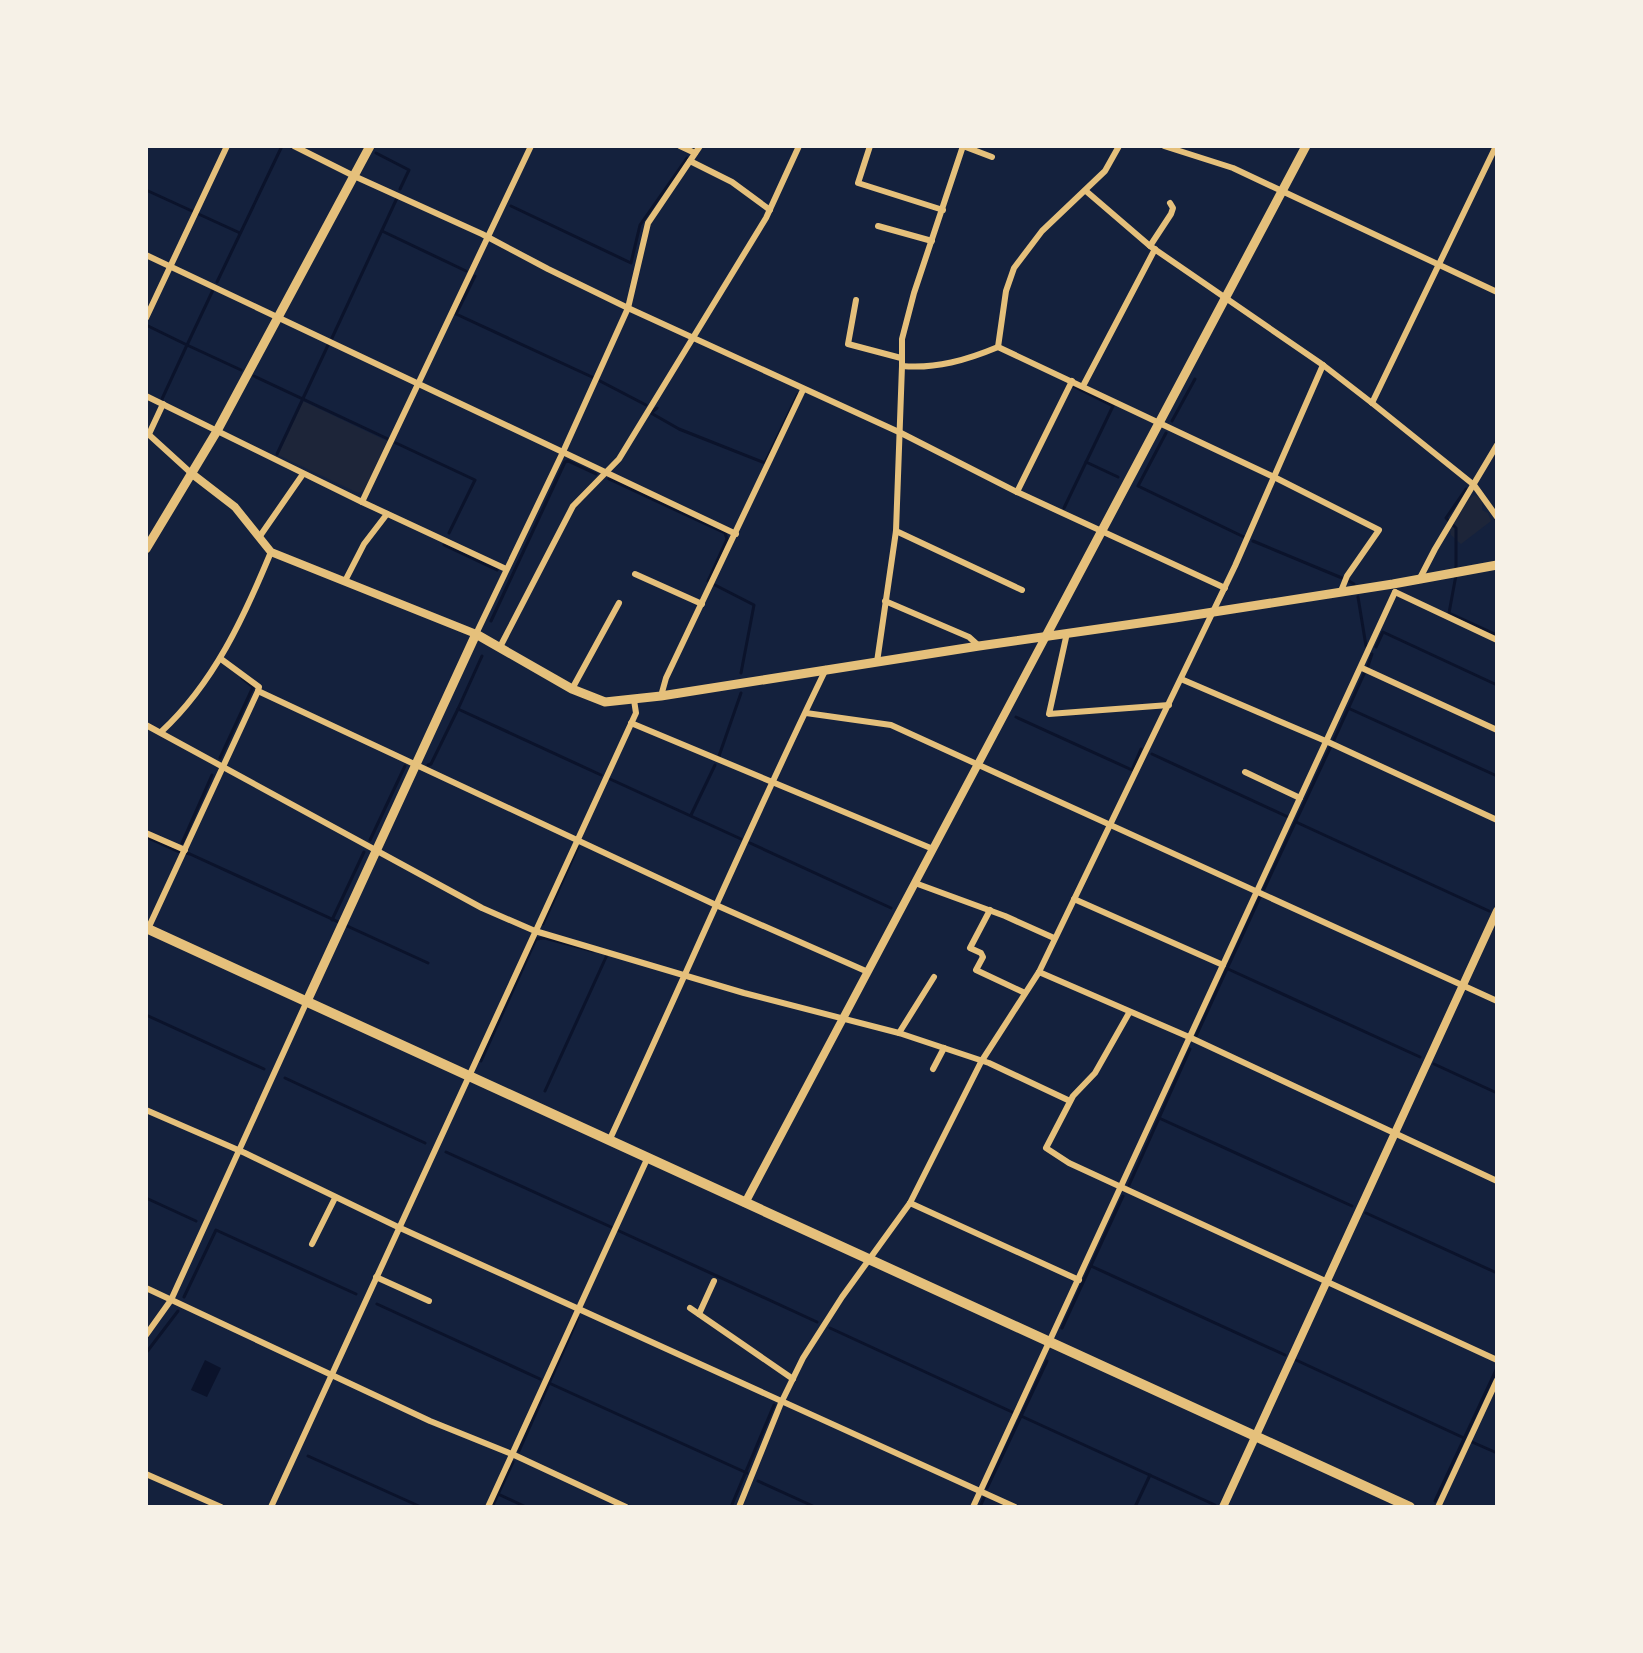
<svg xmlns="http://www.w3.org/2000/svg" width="1643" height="1653" viewBox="0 0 1643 1653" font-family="'Open Sans',sans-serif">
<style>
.green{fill:#1d2539}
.water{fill:#0b132b}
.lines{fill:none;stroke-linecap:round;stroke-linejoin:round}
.stream{stroke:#0b132b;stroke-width:3}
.minor{stroke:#e5c07b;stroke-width:6}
.tertiary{stroke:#e5c07b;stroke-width:8}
.secondary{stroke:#e5c07b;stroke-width:9}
.trunk{stroke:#e5c07b;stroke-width:10}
</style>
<rect width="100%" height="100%" fill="#14213d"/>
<!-- green -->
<g class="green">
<path d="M303,401L387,441L364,491L358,493L278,455Z"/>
<path d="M1475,495L1482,500V510L1488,513L1491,521L1461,544L1451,535L1450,529C1460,519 1463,501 1475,495Z"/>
</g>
<!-- water -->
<path class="water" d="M205,1360L221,1368L207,1397L191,1390Z"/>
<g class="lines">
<!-- stream -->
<g class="stream">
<path d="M361,146H362"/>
<path d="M376,153L409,170L400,189"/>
<path d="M146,190L240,233"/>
<path d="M511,206L631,263L640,225L687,158"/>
<path d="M382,231L466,271"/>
<path d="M475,276L456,314L592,377"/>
<path d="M217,282L282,146"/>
<path d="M213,290L187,345L241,370"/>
<path d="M146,325L187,345L162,399"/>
<path d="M332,338L397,198"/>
<path d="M254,376L388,439"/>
<path d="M600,381L646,405"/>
<path d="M657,408L651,413L679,429L765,463L798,394"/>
<path d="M1172,421L1195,379"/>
<path d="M1166,433L1138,486L1244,537"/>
<path d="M396,443L475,480L449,533"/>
<path d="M277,454L329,343"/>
<path d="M1086,462L1118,477"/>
<path d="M609,479L725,533L727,539L708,581"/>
<path d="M1466,489L1446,518L1456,528V575L1449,613L1497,635"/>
<path d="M1064,508L1113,406L1073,386"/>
<path d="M1253,541L1342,578"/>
<path d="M444,545L497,570"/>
<path d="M1349,581L1354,584"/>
<path d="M715,585L754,605L741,673"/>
<path d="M1358,597L1366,646"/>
<path d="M491,621L565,462L568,461L596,474"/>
<path d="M1376,647L1383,632L1497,685"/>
<path d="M482,656L458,709L601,775"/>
<path d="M1368,666L1372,654"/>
<path d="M1348,708L1497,776"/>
<path d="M1016,717L1132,770L1141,749"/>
<path d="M1334,740L1364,674"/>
<path d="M1152,754L1288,817"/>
<path d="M719,756L741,693"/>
<path d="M220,758L253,687L242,678"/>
<path d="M428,765L431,764L458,709"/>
<path d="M610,779L741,839"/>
<path d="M691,815L715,765"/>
<path d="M1296,822L1489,911"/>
<path d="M146,837L177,851L190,854L428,963"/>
<path d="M370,840L405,766"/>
<path d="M182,843L212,775"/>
<path d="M750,843L891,908"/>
<path d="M1264,889L1330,748"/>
<path d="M332,920L364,852"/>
<path d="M543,924L578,847"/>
<path d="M1228,969L1420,1057"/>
<path d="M146,1015L264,1069"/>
<path d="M1196,1036L1260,897"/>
<path d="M481,1061L536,939L545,938L593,951"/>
<path d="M1434,1064L1497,1093"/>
<path d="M285,1078L425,1143"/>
<path d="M545,1091L607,955"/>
<path d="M1159,1118L1352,1206"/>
<path d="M446,1152L611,1227"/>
<path d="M1129,1185L1190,1049"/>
<path d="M146,1198L196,1221"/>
<path d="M1366,1213L1497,1273"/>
<path d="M617,1230L817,1322"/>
<path d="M1091,1266L1285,1355"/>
<path d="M184,1297L216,1230L356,1294"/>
<path d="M377,1304L540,1379"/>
<path d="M830,1328L1012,1412"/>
<path d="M1062,1328L1123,1196"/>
<path d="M146,1353L178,1311"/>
<path d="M1296,1360L1464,1438"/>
<path d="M549,1383L747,1473"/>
<path d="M1021,1416L1215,1505"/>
<path d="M1472,1442L1497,1453"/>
<path d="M519,1451L578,1318"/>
<path d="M308,1456L421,1507"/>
<path d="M758,1481L815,1507"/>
<path d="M987,1488L1047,1361"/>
<path d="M498,1494L526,1507"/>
<path d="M1435,1501L1497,1368"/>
<path d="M492,1507L513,1462"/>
<path d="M731,1507L774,1405"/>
<path d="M980,1507L984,1498"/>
<path d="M1135,1507L1150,1475"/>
</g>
<!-- minor -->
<g class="minor">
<path d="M294,146L354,176L482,234L548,269L628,308L901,433L1017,492L1225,588"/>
<path d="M680,146L695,153"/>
<path d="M870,146L858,183L943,210"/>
<path d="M963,146L992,157"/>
<path d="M1164,146L1233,168L1497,292"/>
<path d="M690,161L732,182L770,210"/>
<path d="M1086,191L1150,246L1323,365L1372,403L1474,485L1497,517"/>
<path d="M878,226L932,241"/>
<path d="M1150,246L1171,214L1173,208L1170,203"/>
<path d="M146,255L736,534"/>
<path d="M856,300L848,344L901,358"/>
<path d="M146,318L227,146"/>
<path d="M998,347L1006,291L1014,268L1042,231L1105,171L1119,146"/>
<path d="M902,366V339L914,293L963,146"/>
<path d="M1083,386L1155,249"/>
<path d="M146,396L362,502L506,569"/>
<path d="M1372,403L1496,146"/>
<path d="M146,432L191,473"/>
<path d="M149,434L163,404"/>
<path d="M1017,492L1072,381"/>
<path d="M362,502L531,146"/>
<path d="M896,531L1022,590"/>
<path d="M260,536L303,474"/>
<path d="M635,574L702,604"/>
<path d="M1420,578L1435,549L1497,445"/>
<path d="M345,581L364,544L387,514"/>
<path d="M1395,592L1497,640"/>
<path d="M885,601L969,637L979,646"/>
<path d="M1067,633L1049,714L1169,705"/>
<path d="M476,634L563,452L628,308L648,223L700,146"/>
<path d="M500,647L573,506L619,459L766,218L799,146"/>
<path d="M221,659L259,687L258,691L716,905L868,972"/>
<path d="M877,662L896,531L902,366C936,369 967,360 998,347L1276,478L1379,530L1347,576L1341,591"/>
<path d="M1362,668L1497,730"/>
<path d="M1181,679L1328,742L1497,820"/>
<path d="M572,689L619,603"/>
<path d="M661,696L666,678L803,390"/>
<path d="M806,713L891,725L1497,1001"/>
<path d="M631,723L933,849"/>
<path d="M146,725L482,908L535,931L744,993L899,1033L989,1063L1070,1101"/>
<path d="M161,732C214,683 244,617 271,552"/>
<path d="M1245,772L1300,798"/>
<path d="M146,833L185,850"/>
<path d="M915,883L1005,916L1054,938"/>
<path d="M1074,899L1223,965"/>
<path d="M990,910L970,948L981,953L983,957L976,970L1025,993"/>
<path d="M147,931L258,691"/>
<path d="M1039,972L1189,1037L1497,1181"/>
<path d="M1129,1013L1095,1073L1073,1096L1046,1148L1069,1163L1497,1360"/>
<path d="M899,1033L934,977"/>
<path d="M933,1069L944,1048"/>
<path d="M146,1110L245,1153L398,1227L1015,1507"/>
<path d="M609,1141C682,984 750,825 826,669"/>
<path d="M910,1203L1079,1280"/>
<path d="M312,1244L335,1198"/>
<path d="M376,1277L429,1301"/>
<path d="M146,1288L430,1421L512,1454L626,1507"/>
<path d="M690,1308L793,1379"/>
<path d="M699,1314L714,1281"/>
<path d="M146,1335L171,1300L307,1001"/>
<path d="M146,1474L221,1507"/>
<path d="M271,1507L636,713L634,700"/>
<path d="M488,1507L648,1157"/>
<path d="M739,1507L781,1403L803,1358L842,1297L910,1203L981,1062L1039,972L1235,566L1323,365"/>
<path d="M973,1507L1395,592"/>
<path d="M1438,1507L1497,1380"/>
</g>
<!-- tertiary -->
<g class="tertiary">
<path d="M191,473L235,507L271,552L476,634"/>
<path d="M745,1203L1046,636"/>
<path d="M1223,1507L1497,911"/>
</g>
<!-- secondary -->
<g class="secondary">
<path d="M146,549L217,431L370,146"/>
<path d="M1046,636L1306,146"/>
<path d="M307,1001L476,634L572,689L605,702L661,696L979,646L1175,618L1393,584L1497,565"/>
</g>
<!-- trunk -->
<path class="trunk" d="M146,928L1410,1507"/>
</g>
<!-- border -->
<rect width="1643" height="1653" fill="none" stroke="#f6f1e7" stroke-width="296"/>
</svg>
